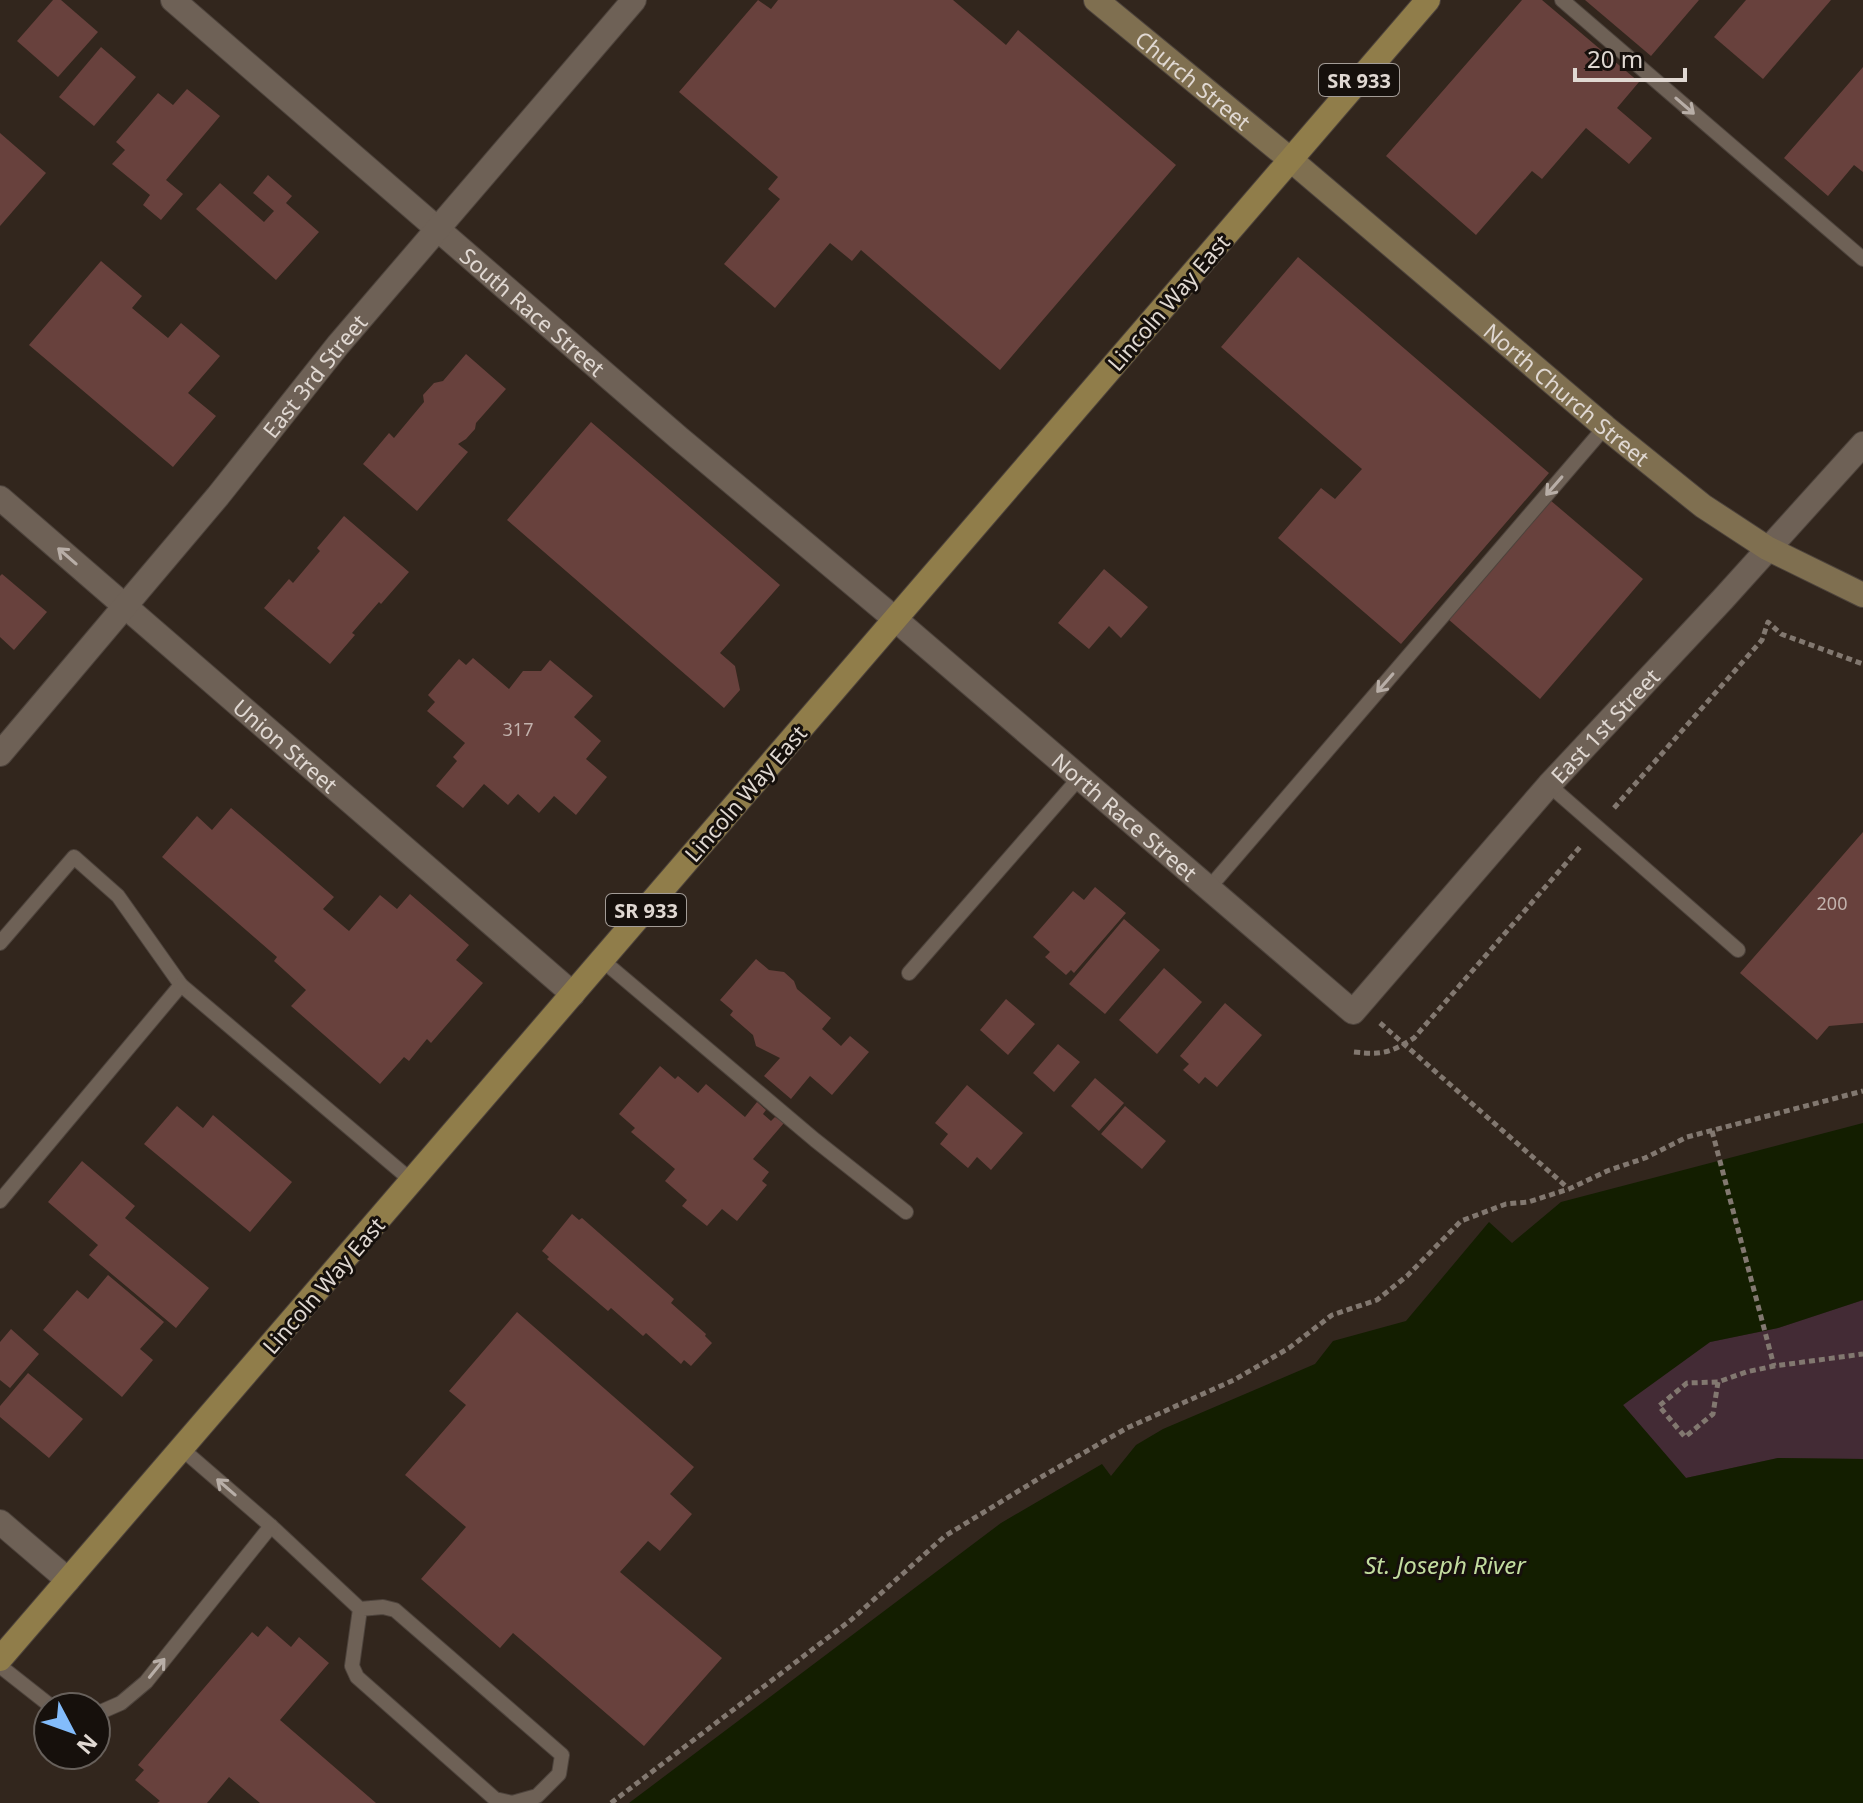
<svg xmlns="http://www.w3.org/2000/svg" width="1863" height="1803" viewBox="0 0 1863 1803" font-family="'Noto Sans',sans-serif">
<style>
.green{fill:#432b35}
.water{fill:#131e00}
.building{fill:#68413d}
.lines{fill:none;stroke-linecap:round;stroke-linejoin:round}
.lane-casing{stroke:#4d433c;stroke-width:16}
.street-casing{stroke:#4d433c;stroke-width:26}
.secondary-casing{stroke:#4d433c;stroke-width:26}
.primary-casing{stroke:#4d433c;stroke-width:26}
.path{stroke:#827870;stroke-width:5;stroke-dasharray:6 4;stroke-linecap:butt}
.lane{stroke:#6e6156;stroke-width:14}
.street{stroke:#6e6156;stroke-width:24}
.secondary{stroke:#7f6f50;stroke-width:24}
.primary{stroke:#907d4a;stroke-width:24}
.oneway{stroke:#b8aea7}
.labels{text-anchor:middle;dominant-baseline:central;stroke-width:6;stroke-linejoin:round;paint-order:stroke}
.number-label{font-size:18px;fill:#c2b2ad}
.shield{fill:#16100c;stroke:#a39c97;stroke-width:2}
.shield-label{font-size:20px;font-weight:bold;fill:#e0d8d2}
.street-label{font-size:22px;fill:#e0d8d2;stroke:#16100c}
.water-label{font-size:24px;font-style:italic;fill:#c2dc9f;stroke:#16100c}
</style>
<rect width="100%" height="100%" fill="#32261d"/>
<!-- green -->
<path class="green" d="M1863,1300V1459L1778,1458L1686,1478L1623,1405L1710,1342L1778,1328Z"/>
<!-- water -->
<path class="water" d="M1863,1123V1300L1778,1328L1710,1342L1623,1405L1686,1478L1778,1458L1863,1459V1803H629L1001,1523L1102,1464L1111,1476L1136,1445L1163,1429L1315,1364L1333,1341L1406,1321L1489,1222L1512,1243L1561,1202Z"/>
<!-- building -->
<g class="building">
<path d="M53,0H61L98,32L58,77L17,41Z"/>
<path d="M758,0L771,9L778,0H953L1006,45L1018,30L1176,165L1000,370L861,250L852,261L830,243L775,308L724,264L780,199L768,189L778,177L679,92Z"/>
<path d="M1522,0H1542L1639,82L1617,108L1652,138L1629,164L1586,128L1542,179L1532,171L1476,235L1386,156Z"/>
<path d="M1585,0H1699L1651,56Z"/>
<path d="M1746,0H1831L1763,79L1714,37Z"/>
<path d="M101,47L136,77L94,126L59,97Z"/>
<path d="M1863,67V172L1854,165L1828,196L1784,158Z"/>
<path d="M187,89L220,116L166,180L183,194L161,220L143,205L150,195L112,164L125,150L116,142L158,93L173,105Z"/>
<path d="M0,133L46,173L0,226Z"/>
<path d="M268,175L292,196L286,203L319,232L276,280L196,209L220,183L264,222L274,211L253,193Z"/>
<path d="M1298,257L1549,473L1401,644L1278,538L1321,488L1335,499L1362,469L1221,347Z"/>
<path d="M101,261L142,296L132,308L168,338L181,323L220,356L188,393L216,416L173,467L29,345Z"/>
<path d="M466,354L506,389L476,423L475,429L466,439L458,444L468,452L417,511L363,464L389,433L394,438L424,402L423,395L434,383L443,381Z"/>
<path d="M591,422L780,585L720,653L735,666L740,690L724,708L507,520Z"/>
<path d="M1550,500L1643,579L1540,699L1448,619Z"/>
<path d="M344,516L409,572L381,604L379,602L352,633L355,635L330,664L264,608L289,579L293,583L320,551L317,548Z"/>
<path d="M1104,569L1148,607L1121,638L1109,626L1089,649L1058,623Z"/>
<path d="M2,574L47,612L14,650L0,637V576Z"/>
<path d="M473,658L509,689L523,671H541L550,660L593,696L574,717L601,741L586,759L607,777L576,815L554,796L539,813L518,794L508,805L484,784L463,808L436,786L457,761L453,757L465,743L427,711L435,702L428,695L459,659L466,665Z"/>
<path d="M231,808L334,897L323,909L349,931L380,895L397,909L410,894L469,945L456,960L483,983L431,1043L427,1039L409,1061L404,1057L380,1084L291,1006L306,990L274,961L277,957L162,857L197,816L212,830Z"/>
<path d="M1863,832V1023L1829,1026L1817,1040L1740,973Z"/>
<path d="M1095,887L1126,913L1074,973L1071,970L1066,975L1045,957L1050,952L1033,937L1073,891L1084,900Z"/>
<path d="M1124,919L1160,950L1105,1014L1069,984Z"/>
<path d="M756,959L769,970L784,972L794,981L797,989L831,1018L822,1029L841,1046L850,1036L869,1052L832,1095L810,1076L791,1099L764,1076L780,1058L756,1046L753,1035L730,1015L733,1011L720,1000Z"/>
<path d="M1164,968L1202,1002L1157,1054L1119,1020Z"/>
<path d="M1006,999L1035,1024L1008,1055L980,1030Z"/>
<path d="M1225,1003L1262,1035L1217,1087L1205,1077L1199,1084L1183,1070L1189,1064L1180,1056Z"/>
<path d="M1058,1044L1080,1062L1054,1092L1033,1073Z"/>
<path d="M660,1066L675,1079L678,1076L698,1093L706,1084L745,1117L757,1102L766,1110L763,1114L771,1121L775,1117L784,1123L753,1159L769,1172L762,1181L767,1185L737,1221L722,1209L707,1226L682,1206L687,1200L665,1181L675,1169L631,1132L635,1128L619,1114Z"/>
<path d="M1095,1078L1124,1103L1099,1131L1071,1106Z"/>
<path d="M967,1085L1023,1133L991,1170L977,1157L968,1168L940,1144L948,1134L935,1123Z"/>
<path d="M177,1106L203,1128L213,1115L292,1182L250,1232L144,1144Z"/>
<path d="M1125,1106L1166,1141L1142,1169L1101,1134Z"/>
<path d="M82,1161L135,1206L125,1218L209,1288L176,1328L89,1255L98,1245L48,1202Z"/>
<path d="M572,1214L579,1220L582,1218L674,1299L671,1303L706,1334L705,1336L712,1343L691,1366L684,1360L681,1364L646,1333L643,1336L611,1308L608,1311L547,1259L549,1257L542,1251Z"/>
<path d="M108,1275L164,1322L140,1349L153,1360L122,1397L43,1330L77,1290L88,1299Z"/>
<path d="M517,1312L694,1467L670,1494L692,1514L660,1551L648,1541L620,1572L722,1658L644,1746L513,1633L500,1648L421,1579L466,1527L405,1475L466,1405L449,1391Z"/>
<path d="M11,1329L39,1354L10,1388L0,1380V1342Z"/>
<path d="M28,1373L83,1419L49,1458L0,1417V1406Z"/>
<path d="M267,1626L291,1647L299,1637L329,1663L280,1720L376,1803H260L229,1777L207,1803H157L160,1801L135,1780L144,1770L138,1765L252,1632L258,1637Z"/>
</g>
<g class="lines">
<!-- lane casing -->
<g class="lane-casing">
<g id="lane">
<path d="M1562,0L1863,259"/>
<path d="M1549,785L1738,950"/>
<path d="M1209,888L1605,427"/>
<path d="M0,943L74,857L118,896L181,985L412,1181"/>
<path d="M602,960L815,1140L906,1212"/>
<path d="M909,973L1080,777"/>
<path d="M0,1201L181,985"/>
<path d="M182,1449L271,1526L360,1609L352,1666L357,1677L495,1799L512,1803L537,1796L559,1774L562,1755L395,1610L383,1607L360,1609"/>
<path d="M0,1666L52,1707"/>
<path d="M96,1714L121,1703L146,1682L271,1526"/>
</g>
</g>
<!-- street casing -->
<g class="street-casing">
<g id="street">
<path id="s1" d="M173,0L679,438L895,619L1353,1012L1549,785L1723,599L1863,444"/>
<path id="s2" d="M0,498L573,994"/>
<path id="s3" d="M0,754L218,496L338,345L634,0"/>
<path d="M0,1522L68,1580"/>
</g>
</g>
<!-- secondary casing -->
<g class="secondary-casing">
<g id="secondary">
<path id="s4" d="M1096,0L1291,160L1605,427L1703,506L1767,548L1863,595"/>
</g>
</g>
<!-- primary casing -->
<g class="primary-casing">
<path id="primary" d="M0,1659L1428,0"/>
</g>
<!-- path -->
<g class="path">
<path d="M1614,808L1762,640L1768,622L1781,634L1863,664"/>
<path d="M1380,1023L1568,1188"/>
<path d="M1354,1052C1382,1055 1390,1053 1414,1038L1581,846"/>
<path d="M1712,1131L1774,1366"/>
<path d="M1718,1382L1713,1414L1685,1437L1659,1406L1687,1383L1718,1382L1746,1372L1774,1366L1863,1354"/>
<path d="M611,1803L851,1620L945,1536L1043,1476L1127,1428L1234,1380L1289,1348L1332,1315L1377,1300L1407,1276L1461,1221L1506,1204L1528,1202L1569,1189L1607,1171L1645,1158L1687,1137L1863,1091"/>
</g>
<!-- lane -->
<use href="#lane" class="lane"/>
<!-- street -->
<use href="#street" class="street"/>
<!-- secondary -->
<use href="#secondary" class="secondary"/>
<!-- primary -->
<use href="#primary" class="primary"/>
</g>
<!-- one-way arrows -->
<defs><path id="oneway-shaft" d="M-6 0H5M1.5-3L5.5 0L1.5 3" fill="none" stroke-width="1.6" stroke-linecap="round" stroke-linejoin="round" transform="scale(2)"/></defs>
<g class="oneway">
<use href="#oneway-shaft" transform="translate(1685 106) rotate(41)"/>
<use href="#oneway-shaft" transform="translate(1554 486) rotate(131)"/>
<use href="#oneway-shaft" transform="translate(67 556) rotate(-139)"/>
<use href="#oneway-shaft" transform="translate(1385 683) rotate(131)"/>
<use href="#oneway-shaft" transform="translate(226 1487) rotate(-139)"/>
<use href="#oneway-shaft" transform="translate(157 1668) rotate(-51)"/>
</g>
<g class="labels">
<!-- number labels -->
<g class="number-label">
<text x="518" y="729">317</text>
<text x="1832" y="903">200</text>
</g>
<!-- shield labels -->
<g class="shield">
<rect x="1319" y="64" width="80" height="32" rx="6"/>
<rect x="606" y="894" width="80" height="32" rx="6"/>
</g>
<g class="shield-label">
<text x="1359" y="80">SR 933</text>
<text x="646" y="910">SR 933</text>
</g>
<!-- street labels -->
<g class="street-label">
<text stroke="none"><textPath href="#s4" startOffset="126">Church Street</textPath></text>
<text transform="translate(1168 302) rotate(-49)">Lincoln Way East</text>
<text stroke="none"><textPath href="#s1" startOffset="476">South Race Street</textPath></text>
<text stroke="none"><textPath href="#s3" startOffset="492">East 3rd Street</textPath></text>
<text stroke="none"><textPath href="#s4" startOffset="614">North Church Street</textPath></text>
<text stroke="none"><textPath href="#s1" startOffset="1936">East 1st Street</textPath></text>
<text stroke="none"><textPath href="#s2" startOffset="378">Union Street</textPath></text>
<text transform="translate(745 793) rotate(-49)">Lincoln Way East</text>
<text stroke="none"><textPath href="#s1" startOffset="1254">North Race Street</textPath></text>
<text transform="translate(323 1285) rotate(-49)">Lincoln Way East</text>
</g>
<!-- water labels -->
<g class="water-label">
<text x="1445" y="1564">St. Joseph River</text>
</g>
</g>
<!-- north arrow -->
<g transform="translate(72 1731) rotate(131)"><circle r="38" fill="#16100c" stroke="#67605b" stroke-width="2"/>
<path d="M0-6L14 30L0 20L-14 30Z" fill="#83bcfb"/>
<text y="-12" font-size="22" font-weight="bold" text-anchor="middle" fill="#e0d8d2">N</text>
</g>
<!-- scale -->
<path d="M1575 68v12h110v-12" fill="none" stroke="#e0d8d2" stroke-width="4"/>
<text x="1587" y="68" font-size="24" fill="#e0d8d2" stroke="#16100c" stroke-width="6" paint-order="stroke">20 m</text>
</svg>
